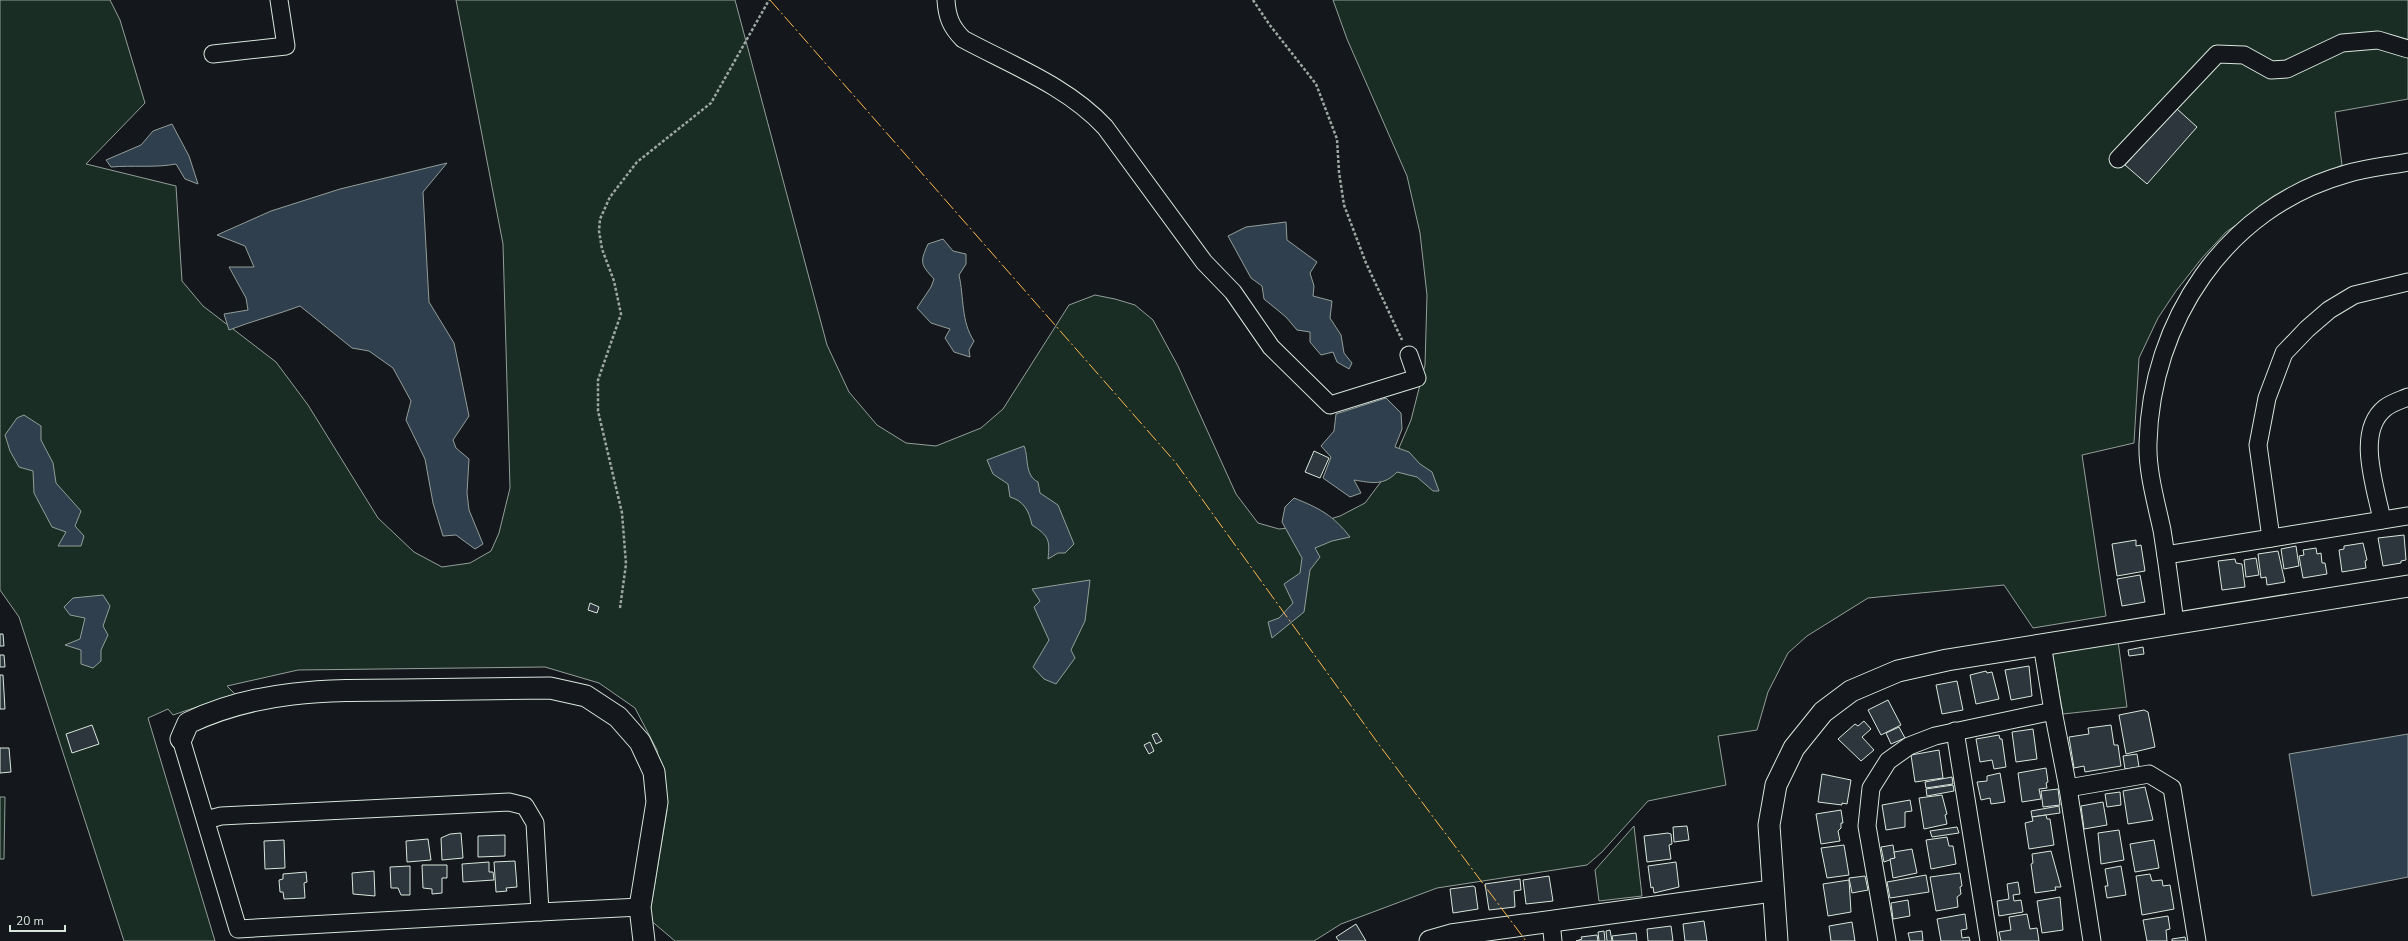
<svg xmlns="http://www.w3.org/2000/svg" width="2408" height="941" viewBox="0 0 2408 941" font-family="'Nunito Sans',sans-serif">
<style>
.green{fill:#1a2d24;stroke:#939e99}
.water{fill:#2f3f4d;stroke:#939e99}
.building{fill:#2c363c;stroke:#d8e6dc}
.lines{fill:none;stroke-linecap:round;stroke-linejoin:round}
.minor-casing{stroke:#d8e6dc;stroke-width:19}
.tertiary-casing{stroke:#d8e6dc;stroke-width:23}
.path{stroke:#9da8a2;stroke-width:2.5;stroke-dasharray:3 2;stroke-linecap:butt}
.minor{stroke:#14181c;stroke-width:17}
.tertiary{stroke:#14181c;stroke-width:21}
.power{stroke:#ffb74d;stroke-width:1;stroke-dasharray:14 3 2 3;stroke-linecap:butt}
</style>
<rect width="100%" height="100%" fill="#14181c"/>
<!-- green -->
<g class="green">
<path d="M0,0H110L120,20L145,103L86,164L176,186L182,281L203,306L276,362L308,405L378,518L414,552L442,567L470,563L491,551L499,533L510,488L503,244L456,0H735L827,345L849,392L877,425L906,443L936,446L981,428L1003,409L1069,305L1095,295L1115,299L1135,305L1153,320L1178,366L1236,494L1258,523L1279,529L1307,526L1340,516L1365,503L1389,471L1411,420L1425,365L1427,295L1420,233L1407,176L1347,39L1333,0H2408V99L2335,112L2342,165L2281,194L2226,232L2202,258L2176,291L2158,318L2139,358L2134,443L2082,455L2106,616L2033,628L2004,585L1868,598L1807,636L1788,653L1768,692L1757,730L1718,736L1726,785L1648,801L1602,852L1587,865L1437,888L1341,924L1314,941H675L649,919L667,810L657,750L635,708L599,683L545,667L298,670L227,686L235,694L173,715L168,709L148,718L215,941H124L19,617L0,590Z"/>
<path d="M2118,641L2127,707L2063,714L2052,651Z"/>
<path d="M0,797H5L4,859H0Z"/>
<path d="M1634,826L1642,896L1599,901L1595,870Z"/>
</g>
<!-- water -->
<g class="water">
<path d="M172,124L189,156L198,184L185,179L176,164C155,168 133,165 111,167L106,160L141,145L153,131Z"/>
<path d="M447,163L423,192L429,302L454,343L469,416L453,440L456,448L469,459L467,493L469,510L483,544L475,549L456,535L443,536L433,503L425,459L406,420L411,401L393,368L369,351L352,348L300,306C276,315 252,321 229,330L224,314L248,310L246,298L229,267H254L245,246L217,235L271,211L340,189Z"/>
<path d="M1286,222L1287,240L1317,262L1310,273L1314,286L1313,296L1332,301L1330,318L1341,335L1344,353L1352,363L1349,369L1337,362L1333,352L1321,355L1310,342V332L1297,330L1286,317L1264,299L1262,286L1251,278L1228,236L1246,227Z"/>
<path d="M943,239L953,251L966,254V264L959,275C964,297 961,322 974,341L969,350L970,357L954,352L945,338L950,329L931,323L917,308L931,287L934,279C920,264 920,262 928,244Z"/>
<path d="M1386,398L1401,413L1402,429L1395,447L1409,452L1420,464L1432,472L1439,491H1433L1417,477L1397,472C1384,486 1372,483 1354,480L1361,493L1350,497L1323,478L1331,457L1321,446L1334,431L1336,414Z"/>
<path d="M24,415L41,426V440L53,463L56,483L81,511L75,526L84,536L81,546H58L66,532L52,527L34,493L33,471L19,467L10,451L5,435L17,418Z"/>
<path d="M1024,446C1029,457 1024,475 1038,482L1040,493L1058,505L1074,544L1065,553H1058L1048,559C1050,540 1049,536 1032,525C1029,511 1024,501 1010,497L1008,484L993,474L987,460Z"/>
<path d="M1294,498C1319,508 1333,515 1350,537L1332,541L1315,548L1320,557L1310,570L1304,612L1272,638L1268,622L1279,618L1293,603L1284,584L1300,573L1302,558L1282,522L1285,507Z"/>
<path d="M1090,580L1085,621L1071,650L1075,658L1056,684L1044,679L1033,667L1049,640L1034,607L1040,601L1032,589Z"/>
<path d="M103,595L110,606L103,626L108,635L101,650V661L93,668L81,664V650L65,645L80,639L85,618L70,615L64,607L73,598Z"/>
<path d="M2408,734V877L2312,896L2289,754Z"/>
</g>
<!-- building -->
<g class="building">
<path d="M2176,108L2197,127L2147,184L2125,165Z"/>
<path d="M1314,451L1329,458L1320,478L1305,472Z"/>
<path d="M2404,535L2406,560L2401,561V563L2383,566L2378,538Z"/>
<path d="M2136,540V546L2141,545L2145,571L2117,576L2112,544Z"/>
<path d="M2363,543L2367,560L2365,561L2366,568L2342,572L2339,550L2344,549V546Z"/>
<path d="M2296,546L2299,566L2284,569L2281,549Z"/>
<path d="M2316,548L2317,554L2321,553L2322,563H2325L2327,574L2303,578L2299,556L2304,555L2303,550Z"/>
<path d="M2278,551L2285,582L2267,585L2266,577L2261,578L2258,554Z"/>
<path d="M2256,558L2259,575L2246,577L2244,560Z"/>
<path d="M2235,559L2236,563L2242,564L2245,587L2222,590L2218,561Z"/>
<path d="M2140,575L2145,602L2122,606L2117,579Z"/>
<path d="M590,603L599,607L597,613L588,610Z"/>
<path d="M0,634H3L4,646H0Z"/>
<path d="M2143,647L2144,654L2129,656L2128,650Z"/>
<path d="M0,655H4L5,667H0Z"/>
<path d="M2029,666L2032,696L2011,700L2005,670Z"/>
<path d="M1986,671L1987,673L1992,672L1999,699L1976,704L1970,675Z"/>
<path d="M0,675H3L5,709H0Z"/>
<path d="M1957,681L1963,710L1942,714L1936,685Z"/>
<path d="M1888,700L1901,725L1881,735L1868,710Z"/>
<path d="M2144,710L2148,712L2155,747L2126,754L2119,715Z"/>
<path d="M1864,721L1871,729L1862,737L1874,750L1861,761L1838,739L1855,724L1858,726Z"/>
<path d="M92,725L99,744L72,753L66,734Z"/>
<path d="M2111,725L2114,745H2118L2121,766L2085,772L2084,766L2074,768L2069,737L2089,734L2088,728Z"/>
<path d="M1899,727L1905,738L1891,744L1886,733Z"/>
<path d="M2033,729L2037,759L2016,762L2012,732Z"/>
<path d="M1157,733L1162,741L1156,744L1152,735Z"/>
<path d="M1999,735L2000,739H2002L2006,767L1994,769L1992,760L1980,762L1976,739Z"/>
<path d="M1150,742L1154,751L1149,754L1144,745Z"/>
<path d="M0,748H9L11,772L0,773Z"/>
<path d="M1939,750L1943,778L1915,782L1911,755Z"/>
<path d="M2137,754L2139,767L2125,769L2123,756Z"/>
<path d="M2046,768L2048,782L2046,783L2047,788L2039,789L2041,799L2022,802L2018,773Z"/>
<path d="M2000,773L2005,802L1991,804L1990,798L1981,800L1977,782L1987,781V776Z"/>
<path d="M1822,774L1851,780L1847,804L1842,803V805L1818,802Z"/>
<path d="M1952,777L1953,784L1926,788L1925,782Z"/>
<path d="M1953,785L1954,791L1927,796L1926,789Z"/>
<path d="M2145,787L2153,820L2128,824L2123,791Z"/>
<path d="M2058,789L2060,805L2043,807L2041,791Z"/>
<path d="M2120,792L2121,805L2107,807L2105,794Z"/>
<path d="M1942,795L1947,814L1945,815L1947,824L1924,829L1919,798Z"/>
<path d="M1910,800L1912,811L1905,812V827L1886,830L1882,805Z"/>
<path d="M2103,802L2107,825L2084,829L2081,806Z"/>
<path d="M2059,806L2060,813L2032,817L2031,811Z"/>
<path d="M1841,810L1843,823H1841V828L1838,831L1840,841L1821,844L1816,814Z"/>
<path d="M2046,815L2047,819H2050L2054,845L2029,849L2025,823L2033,821L2032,817Z"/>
<path d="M1687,826L1689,840L1674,842L1673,827Z"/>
<path d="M1957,827L1959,833L1932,837L1930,831Z"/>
<path d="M2119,830L2124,860L2101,864L2098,833Z"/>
<path d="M461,833L463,858L442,860L441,838L450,834Z"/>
<path d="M1668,833L1671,834L1672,844L1669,845L1671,859L1647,862L1644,836Z"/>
<path d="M505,835V856L478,857V836Z"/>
<path d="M1947,837L1949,846H1953L1956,864L1931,869L1926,840Z"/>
<path d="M428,839L431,860L407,862L406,841Z"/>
<path d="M284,840L285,868L265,869L264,841Z"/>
<path d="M2154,840L2159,868L2135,872L2130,844Z"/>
<path d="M1844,845L1849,875L1827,878L1821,848Z"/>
<path d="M1893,845L1895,858L1884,862L1881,847Z"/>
<path d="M1912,849L1917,873L1893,878L1890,859L1895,858L1894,852Z"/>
<path d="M2051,851L2061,887H2055L2056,890L2035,893L2031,864L2033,863L2032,854Z"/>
<path d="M515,861L517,887L506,888L507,891L496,892L494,862Z"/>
<path d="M489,862V872H493L494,880L463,882L462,864Z"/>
<path d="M1676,862L1679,887L1654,893L1653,887L1651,888L1648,866Z"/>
<path d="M422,865H447V878H442V893L432,894V889L423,888Z"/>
<path d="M410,866V895H401L398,888H391L390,867Z"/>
<path d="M2121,866L2126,895L2107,898L2105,886H2108L2105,869Z"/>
<path d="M374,871L375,896L353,894L352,873Z"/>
<path d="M306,872L307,882L304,883L305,898L284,899L283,892H280L279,880L283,879V874Z"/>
<path d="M1960,873L1962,886L1960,887L1961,894L1957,897L1958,907L1936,911L1930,877Z"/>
<path d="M2150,874L2152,881L2162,880L2163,886L2170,885L2174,909L2142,915L2136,876Z"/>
<path d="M1926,875L1929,892L1890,898L1887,882Z"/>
<path d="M1549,876L1553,901L1526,904L1523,880Z"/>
<path d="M1865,876L1868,890L1852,893L1849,878Z"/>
<path d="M1520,879L1521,890L1514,891L1515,907L1489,910L1485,884Z"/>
<path d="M1849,880L1851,912L1828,916L1823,884Z"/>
<path d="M2018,882L2020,894L2013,895L2014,901L2021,900L2023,912L1999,916L1997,901L2009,899L2007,884Z"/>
<path d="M1473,886L1475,887L1478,909L1453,913L1450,889Z"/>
<path d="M2060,897L2063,930L2042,933L2037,901Z"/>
<path d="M1908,900L1910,916L1893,919L1891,903Z"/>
<path d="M1965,914L1967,929L1961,930L1962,938L1969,937L1970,941H1941L1937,919Z"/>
<path d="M2027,914L2030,929L2037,928L2039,941H2001L1999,932L2011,930L2009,917Z"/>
<path d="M2168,916L2170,929L2166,930L2167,941H2147L2143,920Z"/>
<path d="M1704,921L1707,941H1685L1683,924Z"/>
<path d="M1852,922L1855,941H1831L1829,926Z"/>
<path d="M1356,924L1366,941H1339L1336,937Z"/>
<path d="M1671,926L1673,941H1648L1647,929Z"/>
<path d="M1610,930L1612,941H1607L1606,931Z"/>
<path d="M1604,931L1605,941H1599L1598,932Z"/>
<path d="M1922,931L1923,941H1910L1908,933Z"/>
<path d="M1636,933L1637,941H1613L1612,936Z"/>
<path d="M1597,935L1598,941H1576L1582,939L1581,937Z"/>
<path d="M2185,937L2186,941H2172V939Z"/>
</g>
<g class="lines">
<!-- minor casing -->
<g class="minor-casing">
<g id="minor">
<path d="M946,0C947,17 951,27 963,39C1011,65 1067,86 1105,127L1204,262L1233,292L1271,347L1330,405L1417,378L1409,355"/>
<path d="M213,54L286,46L279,0"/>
<path d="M2118,159L2217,54L2244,55L2271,70L2287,69L2342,43L2378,40L2408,49"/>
<path d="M2382,520C2376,488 2355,432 2385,408C2391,403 2401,400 2408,397"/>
<path d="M2271,538L2258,445L2267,398L2284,353L2307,329L2329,310L2354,295L2408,282"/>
<path d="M2166,555L2408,516"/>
<path d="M2175,623C2171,592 2167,561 2162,530C2156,502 2147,471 2148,443C2151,322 2225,208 2346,174C2366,168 2387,166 2408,162"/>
<path d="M2042,644L2053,711"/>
<path d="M1955,731L1989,941"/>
<path d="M181,739L238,929L540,912"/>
<path d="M2068,788L2149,774L2172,788L2197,941"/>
<path d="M206,820L221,816L509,802L525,806L535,823L540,912L640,907"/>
<path d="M1551,922L1553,941"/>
<path d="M1887,941L1867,826L1871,788L1888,761L1909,746L1935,736L2053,711L2068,788L2092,941"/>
</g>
</g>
<!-- tertiary casing -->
<g class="tertiary-casing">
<g id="tertiary">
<path d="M181,739L188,723C257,690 326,690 401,690C451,689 500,689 550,688L586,696L618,717L640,742L654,772L657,802L640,907L644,941"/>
<path d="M1430,941L1451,935L1772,891"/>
<path d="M1777,941L1769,825L1776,785L1794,748L1823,712L1851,691L1898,671L1947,660L2408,586"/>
</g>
</g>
<!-- path -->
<g class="path">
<path d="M1253,0L1269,24L1316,84L1337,139L1339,172L1344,205L1366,263L1402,340"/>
<path d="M620,608L626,564L622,513L598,411V380L621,314L614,281L602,249L599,231L600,219L610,197L637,162L711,103L769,0"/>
</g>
<!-- minor -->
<use href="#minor" class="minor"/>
<!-- tertiary -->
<use href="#tertiary" class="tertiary"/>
<!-- power -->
<path class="power" d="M770,0L1176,463L1380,746L1526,941"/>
</g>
<!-- scale -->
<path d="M10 925v6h55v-6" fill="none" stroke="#d8e6dc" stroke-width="2"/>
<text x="16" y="925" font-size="12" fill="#d8e6dc" stroke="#14181c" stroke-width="3" paint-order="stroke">20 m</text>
</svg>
